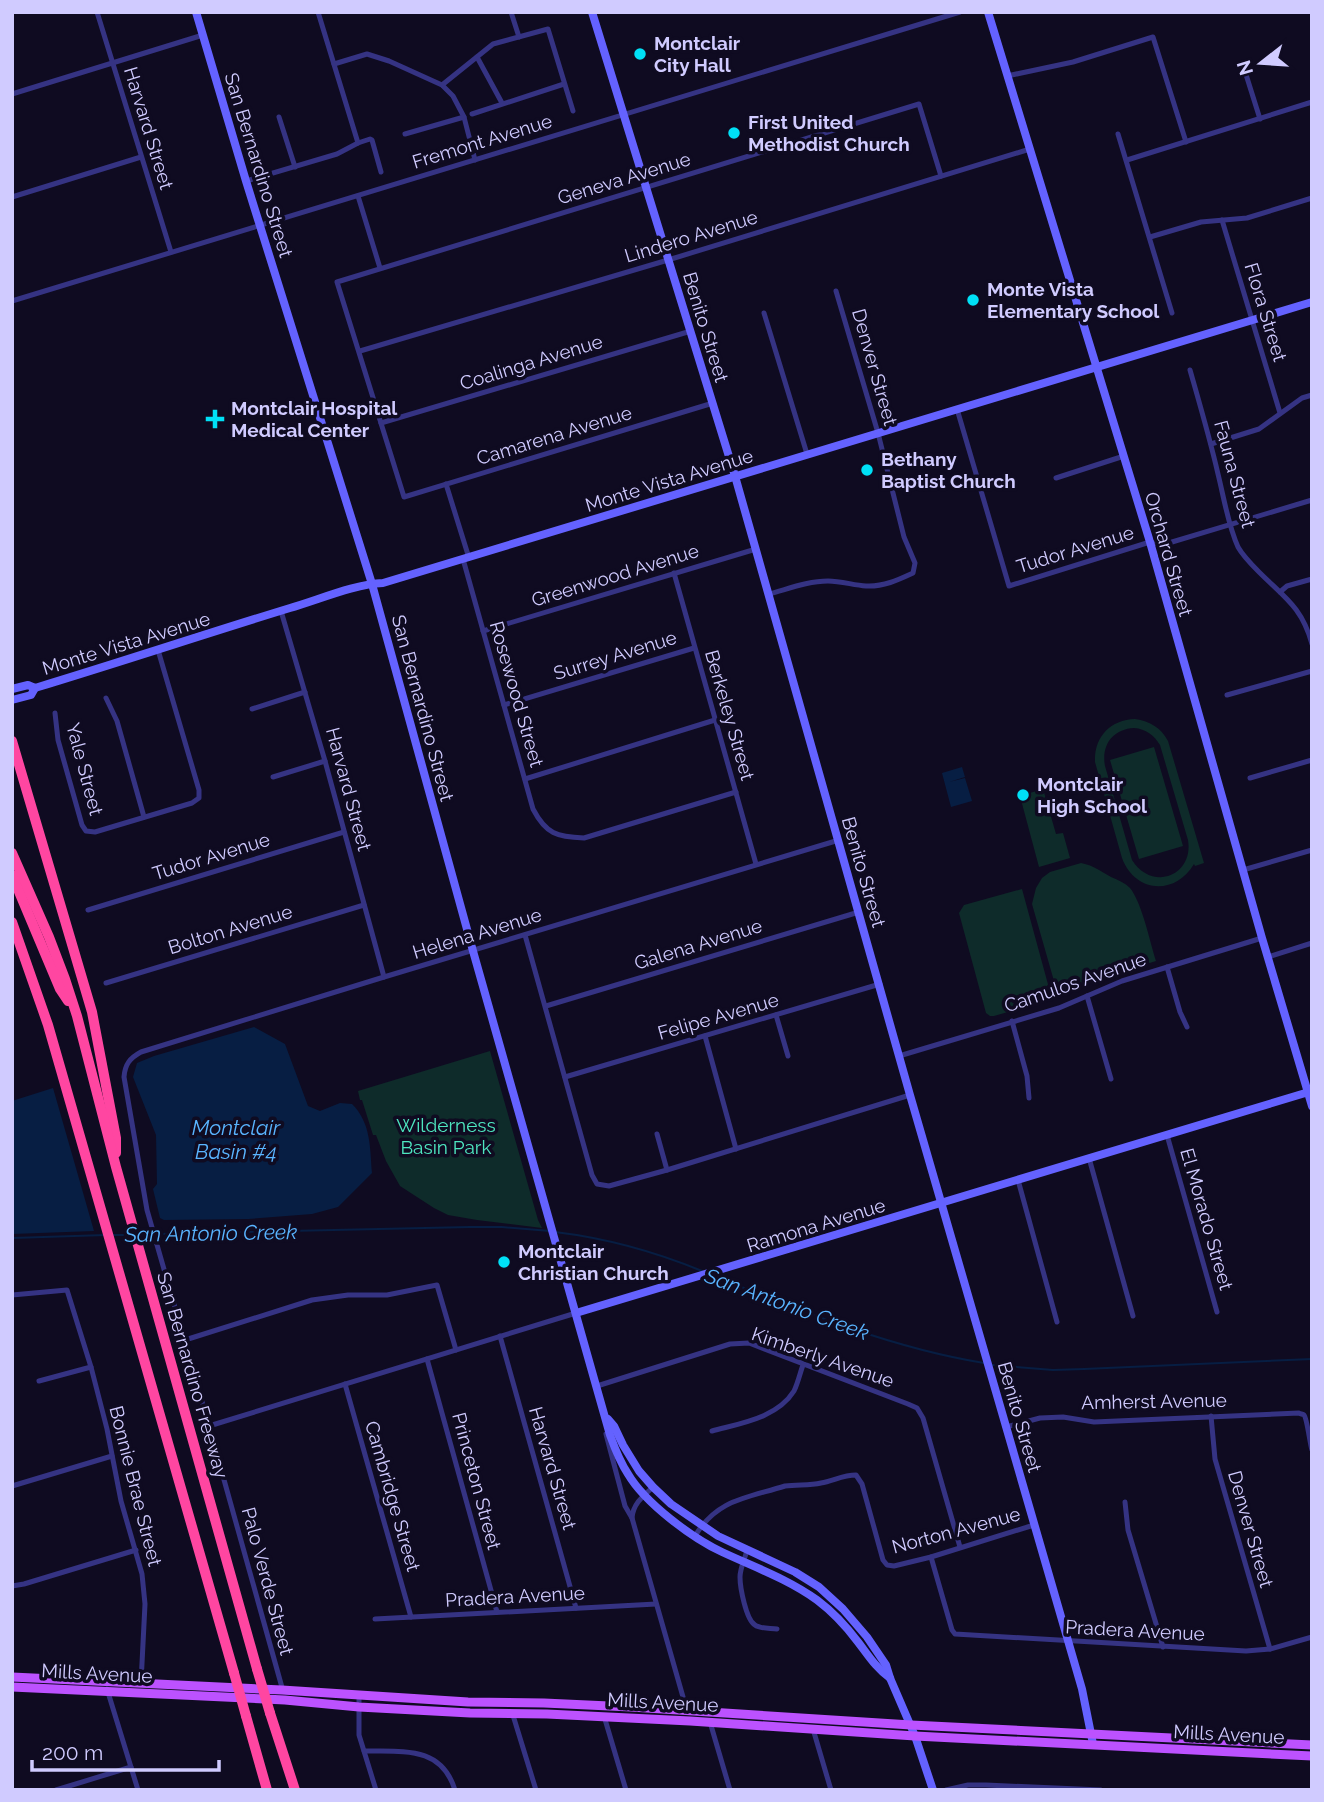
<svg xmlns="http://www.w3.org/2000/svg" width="1324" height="1802" viewBox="0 0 1324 1802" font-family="Raleway,sans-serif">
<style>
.green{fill:#0e2b2a;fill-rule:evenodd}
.water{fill:#071e43}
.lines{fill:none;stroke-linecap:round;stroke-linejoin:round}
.stream{stroke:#071e43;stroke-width:2}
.street{stroke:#353383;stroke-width:5}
.secondary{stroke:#6462ff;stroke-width:8}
.primary{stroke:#bc52ff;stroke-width:9}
.highway{stroke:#ff46a1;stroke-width:10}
.highway-bridge{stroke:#ff46a1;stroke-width:10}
.poi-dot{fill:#00e0f6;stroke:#0f0b21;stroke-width:2.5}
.labels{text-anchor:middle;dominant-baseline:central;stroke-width:7;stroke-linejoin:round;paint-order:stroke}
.poi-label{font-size:19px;font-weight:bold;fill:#d0cbff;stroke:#0f0b21;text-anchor:start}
.street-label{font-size:19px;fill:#d0cbff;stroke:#0f0b21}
.park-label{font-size:19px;fill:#4ee7c0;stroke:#0f0b21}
.water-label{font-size:21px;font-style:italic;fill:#59b4ff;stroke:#0f0b21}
</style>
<rect width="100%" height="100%" fill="#0f0b21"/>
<!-- green -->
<g class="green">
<path d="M1135,719C1150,721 1161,728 1168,741L1204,863L1195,866L1194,864C1175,896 1135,893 1122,858L1095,762C1094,737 1110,720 1135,719ZM1134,728C1146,729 1154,735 1160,745L1188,840C1194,876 1152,892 1132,860L1105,766C1101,745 1113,729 1134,728Z"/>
<path d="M1154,747L1183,846L1139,859L1110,760Z"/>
<path d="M1043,789L1056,834L1063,833L1070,858L1039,867L1020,796Z"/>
<path d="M1081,863C1095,866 1100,871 1111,877C1118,880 1125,883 1130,888C1142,903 1150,942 1156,961L1066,989L1054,981L1032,904L1036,888L1042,878L1050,872Z"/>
<path d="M1022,889L1052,999L994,1016H990L986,1013L959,913L964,905Z"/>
<path d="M490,1051L538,1220L542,1228L477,1220L448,1215L434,1208L400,1186L386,1161L376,1135H373L362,1100H360L358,1091Z"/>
</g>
<!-- water -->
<g class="water">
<path d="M962,767L965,777L949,782L965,778L972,801L951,807L942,773Z"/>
<path d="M254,1027L285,1044L308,1106L320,1111L340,1103L352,1104C371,1123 370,1147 372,1173L338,1207L312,1214L248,1219L164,1220L160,1218L153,1189L157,1184L156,1135L133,1077L137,1063L154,1056Z"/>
<path d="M53,1088L94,1231L12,1234V1101Z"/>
</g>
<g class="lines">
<!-- stream -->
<g class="stream">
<path d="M555,1232C605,1238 656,1252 702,1271"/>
<path d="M157,1234L470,1227H502L550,1231"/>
<path d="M111,1235H130"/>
<path d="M139,1235L151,1234"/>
<path d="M12,1238L106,1235"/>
<path d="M714,1276C801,1311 891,1348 984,1363"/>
<path d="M993,1365L1053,1370L1084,1369L1312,1359"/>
</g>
<!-- street -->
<g class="street">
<path d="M97,12L171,252"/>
<path d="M318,12L358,143"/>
<path d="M511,12L519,37"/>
<path d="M477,57L502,103"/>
<path d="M334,64L367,54L389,61L442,85L453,96L464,117L475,160"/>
<path d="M1243,65L1260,119"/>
<path d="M1007,76L1073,62L1153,37L1186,142"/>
<path d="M442,85L493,44L548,29L573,111"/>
<path d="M12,94L203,35"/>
<path d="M472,114L564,84"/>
<path d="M279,117L295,167"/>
<path d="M405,134L464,117"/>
<path d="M1118,134L1172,313"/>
<path d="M1127,160L1312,102"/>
<path d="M246,181L337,154L358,143L370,139L372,140L381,172"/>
<path d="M358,196L380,268"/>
<path d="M12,197L141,157"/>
<path d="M1222,220L1280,413"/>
<path d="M1150,237L1201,222L1247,218L1312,198"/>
<path d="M12,301L960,12"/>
<path d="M764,313L807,454"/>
<path d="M360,351L668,260L1030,149"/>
<path d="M1190,370C1200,405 1210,439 1218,474C1224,498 1228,525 1238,547C1243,556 1251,564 1259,572C1284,597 1302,607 1312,644"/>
<path d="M713,403L404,497L337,282L919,104L941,176"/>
<path d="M957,409L1009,586L1150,542L1162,545L1312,500"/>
<path d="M381,423L691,331"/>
<path d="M1211,444L1259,429L1302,398L1312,395"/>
<path d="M1056,478L1124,456"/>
<path d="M446,484L469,558"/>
<path d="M463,559L533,809C546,834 557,837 584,838L736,792"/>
<path d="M674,573L756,864"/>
<path d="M1280,592L1287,586L1312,579"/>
<path d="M769,594C788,589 808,581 828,581C841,581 853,585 866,586C883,587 898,580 913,573L915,563L904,537L878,433L836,291"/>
<path d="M281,611L325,761L384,977"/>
<path d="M483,631L756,549"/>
<path d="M1227,695L1312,671"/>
<path d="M106,698L117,721L144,817"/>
<path d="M504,705L694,648"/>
<path d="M252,709L305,692"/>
<path d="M55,713L58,740L82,825L86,831L95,832L192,803L199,798V790L158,650"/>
<path d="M273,777L325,761"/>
<path d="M1250,778L1312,760"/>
<path d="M525,779L715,720"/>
<path d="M1243,870L1312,850"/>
<path d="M88,910L344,832"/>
<path d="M525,935L592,1175L597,1184L609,1186L667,1170L910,1095"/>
<path d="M1268,957L1312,943"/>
<path d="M1167,967L1180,1012L1187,1027"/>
<path d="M106,983L364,905"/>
<path d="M1087,996L1111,1079"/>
<path d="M546,1006L859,912"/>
<path d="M776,1015L788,1056"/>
<path d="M1012,1021L1027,1076L1029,1098"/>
<path d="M705,1036L736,1149"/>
<path d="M899,1056L1059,1008L1122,981L1262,938"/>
<path d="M565,1077L880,984"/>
<path d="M657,1134L667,1170"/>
<path d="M1167,1135L1217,1312"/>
<path d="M1089,1158L1133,1316"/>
<path d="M1018,1180L1057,1322"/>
<path d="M12,1295L67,1290L91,1367L107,1429L121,1501L142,1574L145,1604L141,1683"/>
<path d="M500,1336L576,1608"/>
<path d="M185,1340L312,1300L348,1295H387L437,1285L456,1350"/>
<path d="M427,1359L497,1612"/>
<path d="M39,1381L91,1367"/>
<path d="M345,1384L411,1617"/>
<path d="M597,1386L730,1344L749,1343L908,1404L917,1408L923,1418L960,1547"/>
<path d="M1211,1416L1215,1459L1270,1649"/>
<path d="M209,1426L576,1313"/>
<path d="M1006,1427L1040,1418L1063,1417L1094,1422L1299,1413C1300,1414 1303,1414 1304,1415C1307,1418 1310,1444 1312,1450"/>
<path d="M712,1431C741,1423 777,1418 794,1391C798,1383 800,1373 803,1365"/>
<path d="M606,1434L625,1506L632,1518"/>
<path d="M12,1486L112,1456"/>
<path d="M653,1487C643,1496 633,1504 632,1518L687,1711"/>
<path d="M1125,1502L1128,1530L1163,1647"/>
<path d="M695,1536C717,1499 747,1498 785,1486C797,1484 809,1486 821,1483C833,1481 843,1475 856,1475L862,1484L883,1560L887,1565L894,1566L931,1557L1034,1525"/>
<path d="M747,1550C745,1559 740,1568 740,1577C740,1587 746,1620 755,1625C760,1629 770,1628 777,1629"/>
<path d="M931,1557L952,1630L955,1634L1246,1651L1270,1649L1312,1637"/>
<path d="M12,1586L24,1584L136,1550"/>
<path d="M375,1619L656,1604"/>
<path d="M107,1689L138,1790"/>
<path d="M283,1691L209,1426L147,1210L124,1077C125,1064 130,1058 141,1052L384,977L839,840"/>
<path d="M359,1696V1735L376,1790"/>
<path d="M512,1712L536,1790"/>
<path d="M604,1716L626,1790"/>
<path d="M710,1722L730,1790"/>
<path d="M813,1729L831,1790"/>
<path d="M364,1751C402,1752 441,1745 455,1790"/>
<path d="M56,1790L131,1767"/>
<path d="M946,1790L968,1785H986L1101,1790"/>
</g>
<!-- secondary -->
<g class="secondary">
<path d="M196,12L246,181L372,584L473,951L610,1435C615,1449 620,1462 628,1474C645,1503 692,1538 722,1552C754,1567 788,1579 817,1600C833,1612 846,1626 858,1642C868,1655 876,1668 890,1678"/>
<path d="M592,12L735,476L910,1095L1082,1689L1093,1744"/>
<path d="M988,12L1150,542L1262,938L1312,1106"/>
<path d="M12,689L28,685L35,688C121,662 205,634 290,608C318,600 355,584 383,583L1312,302"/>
<path d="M12,700L31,695L35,688"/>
<path d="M576,1313L1312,1091"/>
<path d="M608,1419L614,1426L623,1445L639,1471L653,1487L671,1504L718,1536L795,1572L819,1587L843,1609L867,1637L886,1665L890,1678L915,1736L933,1790"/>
</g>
<!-- primary -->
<g class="primary">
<path d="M12,1677L282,1690L468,1702L544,1703L631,1707L911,1725L1312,1745"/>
<path d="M12,1687L285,1700L359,1707L470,1713L547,1714L690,1721L915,1736L1312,1756"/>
</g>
<!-- highway -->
<g class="highway">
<path d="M12,741L92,1012L116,1138V1153"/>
<path d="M12,853L49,937L65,979L77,1016L116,1167L257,1669"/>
<path d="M12,875L60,989L68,1001"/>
<path d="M12,922L48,1025L234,1673"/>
<path d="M270,1713L295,1790"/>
<path d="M246,1716L267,1790"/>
</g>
<!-- highway-bridge -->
<g class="highway-bridge">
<path d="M257,1669L270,1713"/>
<path d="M234,1673L246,1716"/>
</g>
</g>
<!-- markers -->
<g class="poi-dot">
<circle cx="640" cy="54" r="7"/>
<circle cx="734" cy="133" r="7"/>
<circle cx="973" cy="300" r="7"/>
<path d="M211.5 408.5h7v7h7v7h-7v7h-7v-7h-7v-7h7z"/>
<circle cx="867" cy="470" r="7"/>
<circle cx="1023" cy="795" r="7"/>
<circle cx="504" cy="1262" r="7"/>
</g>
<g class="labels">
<!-- poi labels -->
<g class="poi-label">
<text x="654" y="43">Montclair<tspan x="654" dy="22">City Hall</tspan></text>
<text x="748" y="122">First United<tspan x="748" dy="22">Methodist Church</tspan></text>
<text x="987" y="289">Monte Vista<tspan x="987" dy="22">Elementary School</tspan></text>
<text x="231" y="408">Montclair Hospital<tspan x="231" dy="22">Medical Center</tspan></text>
<text x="881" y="459">Bethany<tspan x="881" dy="22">Baptist Church</tspan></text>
<text x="1037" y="784">Montclair<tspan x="1037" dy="22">High School</tspan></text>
<text x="518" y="1251">Montclair<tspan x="518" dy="22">Christian Church</tspan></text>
</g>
<!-- street labels -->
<g class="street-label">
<text transform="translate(149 128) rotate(73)">Harvard Street</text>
<text transform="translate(482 141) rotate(-17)">Fremont Avenue</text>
<text transform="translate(259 165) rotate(73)">San Bernardino Street</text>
<text transform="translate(624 178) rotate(-17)">Geneva Avenue</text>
<text transform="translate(691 236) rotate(-17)">Lindero Avenue</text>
<text transform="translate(1266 312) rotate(73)">Flora Street</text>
<text transform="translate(706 327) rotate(73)">Benito Street</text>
<text transform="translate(531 362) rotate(-17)">Coalinga Avenue</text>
<text transform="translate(875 367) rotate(74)">Denver Street</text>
<text transform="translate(554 435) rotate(-17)">Camarena Avenue</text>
<text transform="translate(1235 474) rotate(75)">Fauna Street</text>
<text transform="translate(669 480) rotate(-17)">Monte Vista Avenue</text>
<text transform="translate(1075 549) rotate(-17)">Tudor Avenue</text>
<text transform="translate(1169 554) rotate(74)">Orchard Street</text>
<text transform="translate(615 575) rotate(-17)">Greenwood Avenue</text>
<text transform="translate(126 643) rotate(-17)">Monte Vista Avenue</text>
<text transform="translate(615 655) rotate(-17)">Surrey Avenue</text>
<text transform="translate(517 694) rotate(74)">Rosewood Street</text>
<text transform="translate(423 708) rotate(75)">San Bernardino Street</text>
<text transform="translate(730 715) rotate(74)">Berkeley Street</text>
<text transform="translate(85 769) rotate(75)">Yale Street</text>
<text transform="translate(349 789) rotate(75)">Harvard Street</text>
<text transform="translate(211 856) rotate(-17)">Tudor Avenue</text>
<text transform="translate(864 872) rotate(74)">Benito Street</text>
<text transform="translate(230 929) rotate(-17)">Bolton Avenue</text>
<text transform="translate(477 933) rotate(-17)">Helena Avenue</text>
<text transform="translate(698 944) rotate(-17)">Galena Avenue</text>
<text transform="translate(1075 982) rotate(-19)">Camulos Avenue</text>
<text transform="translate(718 1016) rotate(-16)">Felipe Avenue</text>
<text transform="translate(1207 1219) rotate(74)">El Morado Street</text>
<text transform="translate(816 1225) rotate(-17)">Ramona Avenue</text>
<text transform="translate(823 1357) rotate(19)">Kimberly Avenue</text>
<text transform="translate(193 1375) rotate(74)">San Bernardino Freeway</text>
<text transform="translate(1154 1401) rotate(-1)">Amherst Avenue</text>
<text transform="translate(1020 1417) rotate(74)">Benito Street</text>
<text transform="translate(553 1468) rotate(74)">Harvard Street</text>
<text transform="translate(477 1481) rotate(75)">Princeton Street</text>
<text transform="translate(136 1486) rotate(76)">Bonnie Brae Street</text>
<text transform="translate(393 1496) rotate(74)">Cambridge Street</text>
<text transform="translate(1251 1529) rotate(74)">Denver Street</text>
<text transform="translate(956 1530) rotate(-15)">Norton Avenue</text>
<text transform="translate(268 1581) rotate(75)">Palo Verde Street</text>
<text transform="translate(515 1596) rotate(-3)">Pradera Avenue</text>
<text transform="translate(1135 1630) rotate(3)">Pradera Avenue</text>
<text transform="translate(97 1673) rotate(3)">Mills Avenue</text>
<text transform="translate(663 1702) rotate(3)">Mills Avenue</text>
<text transform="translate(1229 1734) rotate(3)">Mills Avenue</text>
</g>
<!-- park labels -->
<g class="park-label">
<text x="446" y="1125">Wilderness<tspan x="446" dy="22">Basin Park</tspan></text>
</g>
<!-- water labels -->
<g class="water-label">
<text x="236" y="1127">Montclair<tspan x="236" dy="24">Basin #4</tspan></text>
<text transform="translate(211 1233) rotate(-1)">San Antonio Creek</text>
<text transform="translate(787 1304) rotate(20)">San Antonio Creek</text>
</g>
</g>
<!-- border -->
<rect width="1324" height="1802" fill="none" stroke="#d0cbff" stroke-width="28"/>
<!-- north arrow -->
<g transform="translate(1261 63) rotate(253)" stroke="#0f0b21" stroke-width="5" paint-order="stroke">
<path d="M0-5L12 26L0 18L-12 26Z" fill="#d0cbff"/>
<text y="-10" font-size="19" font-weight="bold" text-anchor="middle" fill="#d0cbff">N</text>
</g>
<!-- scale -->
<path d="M32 1760v10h187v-10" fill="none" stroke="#d0cbff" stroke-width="3.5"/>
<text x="42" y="1760" font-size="21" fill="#d0cbff" stroke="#0f0b21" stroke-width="5" paint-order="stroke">200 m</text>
</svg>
